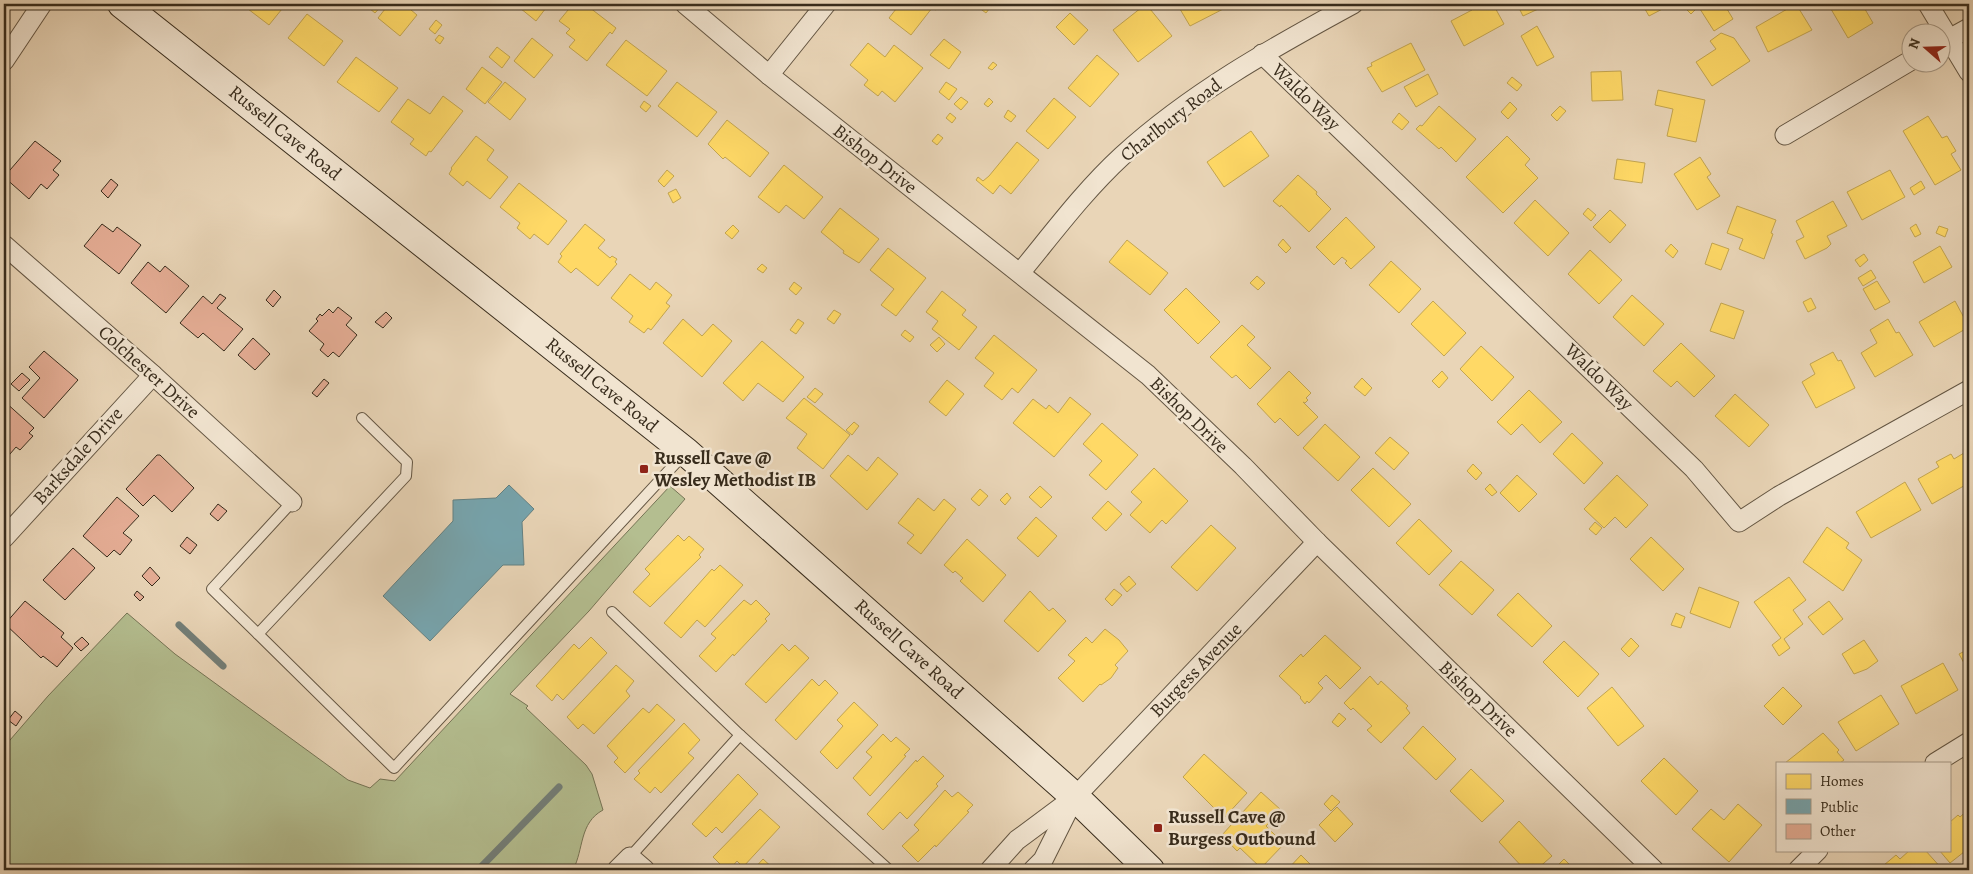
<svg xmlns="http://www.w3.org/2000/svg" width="1973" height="874" viewBox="0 0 1973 874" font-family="Alegreya,serif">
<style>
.green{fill:#b4be90;stroke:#767556}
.homes{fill:#ffd966;stroke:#c3a550}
.public{fill:#76a5af;stroke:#638183}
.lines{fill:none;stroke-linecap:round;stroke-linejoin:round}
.stream{stroke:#737f79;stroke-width:7}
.building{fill:#e5ad95;stroke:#382c1c}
.service-casing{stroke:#645643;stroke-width:12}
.minor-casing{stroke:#645643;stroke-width:21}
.secondary-casing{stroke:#382c1c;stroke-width:30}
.service{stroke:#f1e4d0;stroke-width:10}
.minor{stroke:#f1e4d0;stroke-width:19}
.secondary{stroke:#f1e4d0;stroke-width:28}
.poi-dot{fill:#8f2418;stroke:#f1e4d0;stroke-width:2}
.labels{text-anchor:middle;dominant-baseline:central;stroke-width:5;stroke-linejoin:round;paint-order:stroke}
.street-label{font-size:19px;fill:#382c1c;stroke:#f1e4d0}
.poi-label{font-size:19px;font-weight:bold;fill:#382c1c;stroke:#f1e4d0;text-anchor:start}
</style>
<rect width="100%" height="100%" fill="#e9d5b7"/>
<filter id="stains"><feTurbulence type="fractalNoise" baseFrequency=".004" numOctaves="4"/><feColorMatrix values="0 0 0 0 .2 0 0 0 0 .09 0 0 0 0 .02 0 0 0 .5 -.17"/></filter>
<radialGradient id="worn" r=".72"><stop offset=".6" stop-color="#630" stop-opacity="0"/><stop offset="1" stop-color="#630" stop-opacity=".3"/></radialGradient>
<!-- green -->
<path class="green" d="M670,486L685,499L589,611L510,694L528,706L526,708L586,765L592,774L603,810C579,823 584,849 573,870H4V747L48,696L127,613L175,654L348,780L370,788L380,779L395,781Z"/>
<!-- homes -->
<g class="homes">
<path d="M246,4H286L269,25L248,9L250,7Z"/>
<path d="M364,4H383L375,13Z"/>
<path d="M389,4H404L417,15L400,36L378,18Z"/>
<path d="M515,4H549L536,21Z"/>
<path d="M573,4H585L616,28L612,34L610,32L587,61L569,47L575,40L566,33L570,29L559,21Z"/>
<path d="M900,4H939L940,5L936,10L932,8L911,35L889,18Z"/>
<path d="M974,4H993L986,13Z"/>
<path d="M1146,4L1172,36L1138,62L1113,30Z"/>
<path d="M1177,4H1231V5L1190,26Z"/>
<path d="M1472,4H1493L1504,24L1464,46L1451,21L1472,10L1469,5Z"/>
<path d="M1517,4H1549L1523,16Z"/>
<path d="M1642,4H1672L1649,16Z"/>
<path d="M1708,4H1724L1733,19L1714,31L1700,9Z"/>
<path d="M1783,4H1794L1786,8Z"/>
<path d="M1796,4L1812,30L1768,52L1756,27Z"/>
<path d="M1828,4H1862L1873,23L1848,38Z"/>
<path d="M1692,6L1695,10L1691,14L1687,10Z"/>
<path d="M1070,13L1088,30L1074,45L1056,27Z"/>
<path d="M307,14L343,41L324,66L288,38Z"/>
<path d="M436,20L442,25L435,34L429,29Z"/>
<path d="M1537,26L1554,57L1537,66L1521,36Z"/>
<path d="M1721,33L1734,38L1750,61L1712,86L1696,62L1716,49L1710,41Z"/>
<path d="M439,35L444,38L440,44L435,40Z"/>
<path d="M532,38L553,55L534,78L514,61Z"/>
<path d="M944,39L961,52L949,69L930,55Z"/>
<path d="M626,40L667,71L647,96L606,65Z"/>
<path d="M868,43L885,57L894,45L923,68L895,102L882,91L878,96L864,85L868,80L850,65Z"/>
<path d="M1411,43L1425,70L1382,92L1367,68L1372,66L1371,63Z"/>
<path d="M497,47L510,57L502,68L489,57Z"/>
<path d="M1097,55L1119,74L1090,107L1068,88Z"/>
<path d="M356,57L398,88L379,112L337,82Z"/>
<path d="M993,62L997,65L992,70L988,68Z"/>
<path d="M482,67L502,82L485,104L466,89Z"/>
<path d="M1621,71L1623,100L1592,101L1591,72Z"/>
<path d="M1428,74L1438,94L1416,107L1404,87Z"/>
<path d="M1512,77L1522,85L1517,91L1507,83Z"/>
<path d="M505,82L526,99L510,120L488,102Z"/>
<path d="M677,82L717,112L697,137L658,106Z"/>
<path d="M946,82L957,89L949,100L939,92Z"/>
<path d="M1658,90L1705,100L1696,142L1667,136L1673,109L1655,105Z"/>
<path d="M443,96L463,111L431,152L429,151L426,156L410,144L414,139L391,122L408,99L430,114Z"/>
<path d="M961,97L968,102L961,110L954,104Z"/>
<path d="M989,98L993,102L988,107L984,104Z"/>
<path d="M1054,98L1076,117L1048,149L1026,131Z"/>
<path d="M644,101L651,106L646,112L640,107Z"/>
<path d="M1510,102L1517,109L1508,119L1501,112Z"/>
<path d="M1439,106L1476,139L1456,162L1441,147L1439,149L1416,129L1420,125L1422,126Z"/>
<path d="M1560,106L1566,111L1557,121L1551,115Z"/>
<path d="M1008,110L1016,116L1011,122L1004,117Z"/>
<path d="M950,113L956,118L952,123L946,118Z"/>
<path d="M1399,113L1409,122L1402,130L1392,122Z"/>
<path d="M1928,116L1942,138L1947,136L1956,151L1951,154L1961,170L1935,185L1903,131Z"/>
<path d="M727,120L769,153L750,177L725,157L723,159L708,144Z"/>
<path d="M1251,131L1269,156L1224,187L1207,162Z"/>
<path d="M938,134L943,138L937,145L932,141Z"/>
<path d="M476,136L494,150L487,160L508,177L490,199L467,181L463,186L449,174L452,169L451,168Z"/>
<path d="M1507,136L1530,159L1525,165L1538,178L1503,213L1466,177Z"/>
<path d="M1017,142L1039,160L1011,194L1000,185L993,194L976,180L978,177L983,181L989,176Z"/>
<path d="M1700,157L1711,174L1707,177L1720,196L1697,210L1674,174Z"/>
<path d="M1617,159L1645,163L1642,183L1614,179Z"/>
<path d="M784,165L823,197L804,219L786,205L779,213L758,197Z"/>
<path d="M667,170L674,176L664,187L658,181Z"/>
<path d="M1890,170L1905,197L1862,220L1847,192Z"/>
<path d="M1298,175L1317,192L1316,194L1331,209L1309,232L1281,205L1280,207L1273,201Z"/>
<path d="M1921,181L1925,188L1914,195L1910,188Z"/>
<path d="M519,183L567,221L548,245L534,234L530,239L517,228L520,223L500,207Z"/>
<path d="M676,189L681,198L673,203L668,193Z"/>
<path d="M1535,200L1569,233L1548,256L1514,223Z"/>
<path d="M1833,201L1847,226L1827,236L1831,244L1827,248L1805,259L1796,241L1804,237L1796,221Z"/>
<path d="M1737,206L1776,220L1771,233L1773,234L1764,259L1739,249L1743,239L1727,233Z"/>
<path d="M840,208L879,239L859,263L843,253L844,251L821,232Z"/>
<path d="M1588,208L1596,215L1591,221L1583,214Z"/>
<path d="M1610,210L1626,225L1610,243L1593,227Z"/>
<path d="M1346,217L1375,247L1351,269L1345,263L1347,261L1342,257L1334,265L1316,247Z"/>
<path d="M585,224L605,240L598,248L610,258L612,256L617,259L615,262L617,264L598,286L576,268L571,273L558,262L562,256L560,254Z"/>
<path d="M1916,224L1921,234L1915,237L1910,228Z"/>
<path d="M733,225L739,231L732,239L725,233Z"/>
<path d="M1939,226L1948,229L1945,237L1936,233Z"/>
<path d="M1283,239L1291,248L1286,253L1278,245Z"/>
<path d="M1127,240L1168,273L1150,295L1109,262Z"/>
<path d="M1712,243L1729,249L1721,270L1705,264Z"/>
<path d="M1671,244L1678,251L1673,258L1665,251Z"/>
<path d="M1940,246L1952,267L1924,283L1913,262Z"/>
<path d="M888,248L926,278L896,316L881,305L894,289L870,270Z"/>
<path d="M1590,250L1622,280L1599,304L1568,274Z"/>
<path d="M1864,254L1868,260L1860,267L1855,260Z"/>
<path d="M1391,261L1421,289L1399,313L1369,285Z"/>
<path d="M762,264L767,268L763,273L757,269Z"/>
<path d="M1871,270L1876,278L1863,286L1858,278Z"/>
<path d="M630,274L650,290L656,282L672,295L666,303L670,306L651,330L648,328L644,333L629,322L633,316L611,298Z"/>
<path d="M1257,276L1265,283L1258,290L1250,283Z"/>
<path d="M1877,281L1890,302L1875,310L1863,289Z"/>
<path d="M794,282L802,288L796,295L789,289Z"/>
<path d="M1186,288L1220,322L1198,344L1164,310Z"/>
<path d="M942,291L966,310L962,315L977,327L959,350L932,329L938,321L926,312Z"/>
<path d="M1632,295L1664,324L1644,346L1613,317Z"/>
<path d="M1811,298L1816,308L1808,312L1803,302Z"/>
<path d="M1433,301L1466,333L1444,356L1411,324Z"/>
<path d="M1955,301L1969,327L1934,347L1919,322Z"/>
<path d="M1721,303L1744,311L1734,339L1710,331Z"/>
<path d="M834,310L841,314L834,324L827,319Z"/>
<path d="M683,319L702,336L713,324L732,341L702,377L663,343Z"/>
<path d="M798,319L804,323L796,334L790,330Z"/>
<path d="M1888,319L1896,333L1899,332L1913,355L1875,377L1861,353L1877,343L1870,330Z"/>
<path d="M1242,325L1255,337L1247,345L1271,368L1250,389L1236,375L1232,378L1210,357Z"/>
<path d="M905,330L914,337L910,342L901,335Z"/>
<path d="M994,335L1037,370L1018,393L1012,388L1002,400L984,386L994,373L975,358Z"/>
<path d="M939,337L945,344L937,352L930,345Z"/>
<path d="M762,341L804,377L783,402L758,383L743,401L723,383Z"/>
<path d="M1681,343L1715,376L1694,397L1677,381L1671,387L1653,371Z"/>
<path d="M1481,346L1514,377L1492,401L1460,369Z"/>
<path d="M1833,352L1838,361L1841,360L1855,388L1816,408L1802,382L1815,374L1810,364Z"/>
<path d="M1289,371L1311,393L1306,398L1308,400L1305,403L1303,402L1318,417L1298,436L1280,418L1275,423L1257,404Z"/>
<path d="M1442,371L1448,378L1439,388L1432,381Z"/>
<path d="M1362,378L1372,388L1365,396L1354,387Z"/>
<path d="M947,380L964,394L946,416L929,402Z"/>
<path d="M815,388L823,394L815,403L807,397Z"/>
<path d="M1529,390L1562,422L1540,443L1522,424L1511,435L1497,422Z"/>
<path d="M1735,394L1769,425L1749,447L1715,416Z"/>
<path d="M1070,397L1091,414L1054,457L1013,423L1033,399L1046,409L1049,405L1058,413Z"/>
<path d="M804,398L850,435L823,469L797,448L807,434L786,418Z"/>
<path d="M854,422L859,426L852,435L846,430Z"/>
<path d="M1102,423L1138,455L1106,490L1089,475L1102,461L1083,444Z"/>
<path d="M1325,424L1360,457L1338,481L1303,448Z"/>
<path d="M1572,433L1603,463L1584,484L1553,454Z"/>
<path d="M1390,437L1409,453L1394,470L1375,453Z"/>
<path d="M1969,450V483L1932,504L1918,479L1939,467L1936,462L1951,454L1954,459Z"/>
<path d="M848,455L867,471L878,457L898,474L867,510L830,476Z"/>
<path d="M1473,464L1482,473L1476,480L1467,471Z"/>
<path d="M1154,468L1188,501L1166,524L1162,520L1150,533L1130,515L1142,502L1131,492Z"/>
<path d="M1373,468L1411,504L1389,527L1351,490Z"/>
<path d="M1517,475L1537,494L1519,512L1500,493Z"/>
<path d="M1617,475L1648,505L1626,528L1615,517L1604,528L1584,509Z"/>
<path d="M1905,482L1921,510L1871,538L1856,512Z"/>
<path d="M1490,484L1497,492L1492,496L1485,489Z"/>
<path d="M1040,486L1052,497L1041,508L1029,497Z"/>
<path d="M980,489L988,496L979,506L971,499Z"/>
<path d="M1007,493L1011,498L1005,505L1000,500Z"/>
<path d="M918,498L934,511L944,499L956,509L921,554L907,543L914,535L898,523Z"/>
<path d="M1108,501L1122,514L1106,531L1092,518Z"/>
<path d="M1036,517L1057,536L1038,557L1017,538Z"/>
<path d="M1419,519L1452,551L1429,575L1396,543Z"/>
<path d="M1595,522L1602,528L1596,535L1589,529Z"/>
<path d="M1211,525L1236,548L1197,591L1171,567Z"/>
<path d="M1827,527L1849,543L1846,548L1862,560L1843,591L1803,562Z"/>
<path d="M678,535L684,541L689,536L704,549L699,555L701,557L650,607L633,592L650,574L645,569Z"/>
<path d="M1651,537L1684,569L1663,591L1630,559Z"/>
<path d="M967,539L1006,575L983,602L960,581L963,578L955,571L953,573L944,565Z"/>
<path d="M1461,561L1494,590L1472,615L1439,585Z"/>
<path d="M720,565L743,585L705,627L697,620L681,638L664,623L712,569L714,571Z"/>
<path d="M1129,576L1136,584L1127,592L1120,584Z"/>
<path d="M1789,577L1806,600L1793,610L1803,624L1784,639L1790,648L1779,656L1772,645L1781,638L1754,602Z"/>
<path d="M1699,587L1739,602L1730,628L1690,613Z"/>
<path d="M1114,589L1122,595L1112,606L1105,599Z"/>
<path d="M1030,591L1049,611L1053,608L1066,621L1038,652L1004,621Z"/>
<path d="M1518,593L1552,626L1532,647L1497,615Z"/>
<path d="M744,600L751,605L756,600L770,614L765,619L767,621L734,656L733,654L716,672L699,656L716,638L711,634Z"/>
<path d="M1829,601L1843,619L1823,635L1808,617Z"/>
<path d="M1676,613L1685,617L1681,628L1671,625Z"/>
<path d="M1105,629L1119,640L1128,651L1115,665L1118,668L1111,678L1101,685L1100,684L1083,702L1058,678L1075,661L1068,655L1086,637L1092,643Z"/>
<path d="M1325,635L1361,668L1340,689L1326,675L1318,683L1323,688L1309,703L1307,701L1305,704L1300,698L1301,697L1279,676L1301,654L1303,657Z"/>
<path d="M591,637L607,653L563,700L557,694L552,701L536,686L574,644L579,649Z"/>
<path d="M1631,638L1639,646L1629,657L1621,649Z"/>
<path d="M1864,640L1878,661L1867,669L1854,674L1842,654Z"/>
<path d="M1564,641L1599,674L1578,697L1543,662Z"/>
<path d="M782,644L789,651L795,645L809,658L766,703L745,684Z"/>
<path d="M1969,649V672L1959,654Z"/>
<path d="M1943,663L1958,690L1916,714L1901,686Z"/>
<path d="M616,665L634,681L626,691L630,696L594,734L583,724L578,729L567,717Z"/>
<path d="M1370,676L1378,685L1381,681L1408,706L1406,708L1410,713L1381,743L1367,730L1372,726L1353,708L1351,710L1344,703Z"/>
<path d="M812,679L819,686L825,680L838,693L796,740L775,720Z"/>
<path d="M1612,687L1644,726L1618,746L1587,708Z"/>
<path d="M1783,687L1802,706L1783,725L1764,706Z"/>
<path d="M1881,695L1899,724L1856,751L1838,722Z"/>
<path d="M854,702L878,725L837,769L820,752L843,726L837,720Z"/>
<path d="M657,704L675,720L625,773L614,762L618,758L607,746L643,708L649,713Z"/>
<path d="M1339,713L1346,719L1338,727L1332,722Z"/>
<path d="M684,723L700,740L688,753L694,758L661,793L655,787L650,793L634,779L640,773L638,771Z"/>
<path d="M1423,726L1456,759L1436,780L1403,748Z"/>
<path d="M1823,733L1839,750L1837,752L1844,760L1840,763H1785Z"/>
<path d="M883,734L891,742L896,737L910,749L904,755L906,756L870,796L853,778L872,757L866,752Z"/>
<path d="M1204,754L1247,793L1224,818L1183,777Z"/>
<path d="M923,756L944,776L936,784L938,786L907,819L900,812L883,830L867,814L916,760L917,762Z"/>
<path d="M1664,758L1698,791L1676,815L1641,781Z"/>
<path d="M1471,769L1504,801L1482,822L1450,791Z"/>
<path d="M738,774L758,794L722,833L716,827L706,837L692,824Z"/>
<path d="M945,790L952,797L958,792L973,805L967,811L969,812L936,847L935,845L918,862L902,846L919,830L914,825Z"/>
<path d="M1261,792L1281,810L1266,826L1284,844L1261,868L1240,848L1237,851L1222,835Z"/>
<path d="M1332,795L1340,802L1331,811L1324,804Z"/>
<path d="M1738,804L1762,825L1729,862L1692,829L1711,809L1724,820Z"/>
<path d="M1337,807L1353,824L1335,842L1319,825Z"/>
<path d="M760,809L780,827L743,867L737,861L729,870H726L713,857Z"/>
<path d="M1969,809V848L1950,863L1939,850H1949V826L1951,824L1950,822L1958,815L1960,817Z"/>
<path d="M1519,821L1552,856L1536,870H1525L1499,842Z"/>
<path d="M1910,850H1925L1943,870H1878L1896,855L1900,859Z"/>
<path d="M1301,855L1316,870L1320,867L1324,870H1287Z"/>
<path d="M763,859L775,870H753Z"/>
<path d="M1564,859L1575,870H1553Z"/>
<path d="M781,864L788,870H775Z"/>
</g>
<!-- public -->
<path class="public" d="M509,485L534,509L522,522L524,565H503L430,641L383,596L453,521V500L496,498Z"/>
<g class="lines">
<!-- stream -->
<g class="stream">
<path d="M179,625L223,666"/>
<path d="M478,870L559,787"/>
</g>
</g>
<!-- building -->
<g class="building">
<path d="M35,141L61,161L53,170L59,175L47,189L41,184L29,199L4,177Z"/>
<path d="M111,179L118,185L108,198L101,191Z"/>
<path d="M102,224L113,232L117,227L141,245L119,274L84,246Z"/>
<path d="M148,262L160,272L165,266L189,286L166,313L131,283Z"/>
<path d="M274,290L281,297L273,307L266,300Z"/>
<path d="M220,294L226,298L217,308L243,329L224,351L203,333L198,338L180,323L203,296L212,304Z"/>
<path d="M338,307L352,318L346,325L357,335L339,357L333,352L328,357L320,350L324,344L309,331L318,321L316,319L320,314L322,316L329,309L333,313Z"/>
<path d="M386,312L392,318L383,328L375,322Z"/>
<path d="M253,338L270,354L255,370L238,355Z"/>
<path d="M44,351L78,380L44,418L22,398L40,378L29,367Z"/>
<path d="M22,373L30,380L19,391L11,384Z"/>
<path d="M324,379L329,383L317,397L312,393Z"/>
<path d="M4,401L34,428L29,433L33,436L20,450L16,447L4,461Z"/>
<path d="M157,455H160L194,488L172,512L154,495L143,506L126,489Z"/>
<path d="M117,497L139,516L123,533L132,540L120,555L114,550L107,557L83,536Z"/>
<path d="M218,504L227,511L218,521L210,514Z"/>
<path d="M187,537L197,545L190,554L180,546Z"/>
<path d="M73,548L95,568L65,600L43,580Z"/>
<path d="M150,567L160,578L152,586L142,576Z"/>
<path d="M137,591L144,597L140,601L134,595Z"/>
<path d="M25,601L64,633L61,637L73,648L57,667L43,656L41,658L5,624Z"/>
<path d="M82,637L89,644L81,651L74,644Z"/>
<path d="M15,711L22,717L16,726L8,720Z"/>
</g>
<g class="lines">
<!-- service casing -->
<g class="service-casing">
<g id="service">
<path d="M362,418L407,462L406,476L258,634L394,768L685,453"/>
<path d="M612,612L740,735L630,857"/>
<path d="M258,634L212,589L292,502"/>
<path d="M740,735L889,870"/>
</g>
</g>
<!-- minor casing -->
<g class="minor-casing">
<g id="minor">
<path d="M685,4L769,75L1148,375L1243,466L1317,542L1654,870"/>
<path d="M1928,4L1969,72"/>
<path d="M1940,44L1969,28"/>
<path d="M1262,54L1694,469L1739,522L1779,496L1969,390"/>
<path d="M4,61L42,4"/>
<path d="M769,75L826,4"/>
<path d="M1785,135L1910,61"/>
<path d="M4,245L153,375L292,502"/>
<path d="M1020,273C1053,233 1084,191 1122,156C1191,93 1272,48 1353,4"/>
<path d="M4,538L153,375"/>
<path d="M1935,763L1969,742"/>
<path d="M617,870L630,857L645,870"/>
<path d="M990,870L1017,840L1075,797L1317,542"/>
<path d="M1033,870L1043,860L1073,800"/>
<path d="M1798,870L1818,850"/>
</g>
</g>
<!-- secondary casing -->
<g class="secondary-casing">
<path id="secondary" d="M122,4L686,452L1075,797L1150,870"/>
</g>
<!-- service -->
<use href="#service" class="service"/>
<!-- minor -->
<use href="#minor" class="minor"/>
<!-- secondary -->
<use href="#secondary" class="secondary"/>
</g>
<!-- markers -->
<g class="poi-dot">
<rect x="639" y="464" width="10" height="10" rx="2.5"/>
<rect x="1153" y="823" width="10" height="10" rx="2.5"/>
</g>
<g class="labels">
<!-- street labels -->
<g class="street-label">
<text transform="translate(1306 97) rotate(44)">Waldo Way</text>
<text transform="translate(1171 120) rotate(-38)">Charlbury Road</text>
<text transform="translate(285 133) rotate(39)">Russell Cave Road</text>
<text transform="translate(875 159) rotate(38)">Bishop Drive</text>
<text transform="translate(149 372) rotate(42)">Colchester Drive</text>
<text transform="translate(1599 377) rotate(44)">Waldo Way</text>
<text transform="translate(602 385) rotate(39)">Russell Cave Road</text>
<text transform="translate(1189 415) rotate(44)">Bishop Drive</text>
<text transform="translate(78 456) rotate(-48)">Barksdale Drive</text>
<text transform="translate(909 649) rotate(42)">Russell Cave Road</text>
<text transform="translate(1196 670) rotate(-46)">Burgess Avenue</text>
<text transform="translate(1478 699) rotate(44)">Bishop Drive</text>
</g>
<!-- poi labels -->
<g class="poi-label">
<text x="654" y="458">Russell Cave @<tspan x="654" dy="22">Wesley Methodist IB</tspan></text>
<text x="1168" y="817">Russell Cave @<tspan x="1168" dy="22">Burgess Outbound</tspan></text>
</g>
</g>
<!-- margin -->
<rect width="1973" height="874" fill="none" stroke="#e9d5b7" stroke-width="20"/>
<rect x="5" y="5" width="1963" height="864" fill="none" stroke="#382c1c" stroke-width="2.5"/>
<rect x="10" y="10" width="1953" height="854" fill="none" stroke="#382c1c"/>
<!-- legend -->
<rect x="1776" y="762" width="175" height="90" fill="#f1e4d0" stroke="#a79a88"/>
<rect x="1786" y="774" width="25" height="15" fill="#ffd966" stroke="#a79a88"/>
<text x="1820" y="786" font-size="15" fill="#382c1c">Homes</text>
<rect x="1786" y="799" width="25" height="15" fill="#76a5af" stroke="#a79a88"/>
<text x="1820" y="812" font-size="15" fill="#382c1c">Public</text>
<rect x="1786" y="824" width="25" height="15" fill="#e5ad95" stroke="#a79a88"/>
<text x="1820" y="836" font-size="15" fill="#382c1c">Other</text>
<!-- north arrow -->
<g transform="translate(1926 48) rotate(290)"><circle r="24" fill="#f1e4d0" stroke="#a79a88"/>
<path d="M0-4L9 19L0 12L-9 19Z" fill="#8f2418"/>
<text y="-8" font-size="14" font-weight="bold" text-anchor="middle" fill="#382c1c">N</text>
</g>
<rect width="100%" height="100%" filter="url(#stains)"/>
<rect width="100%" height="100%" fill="url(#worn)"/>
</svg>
